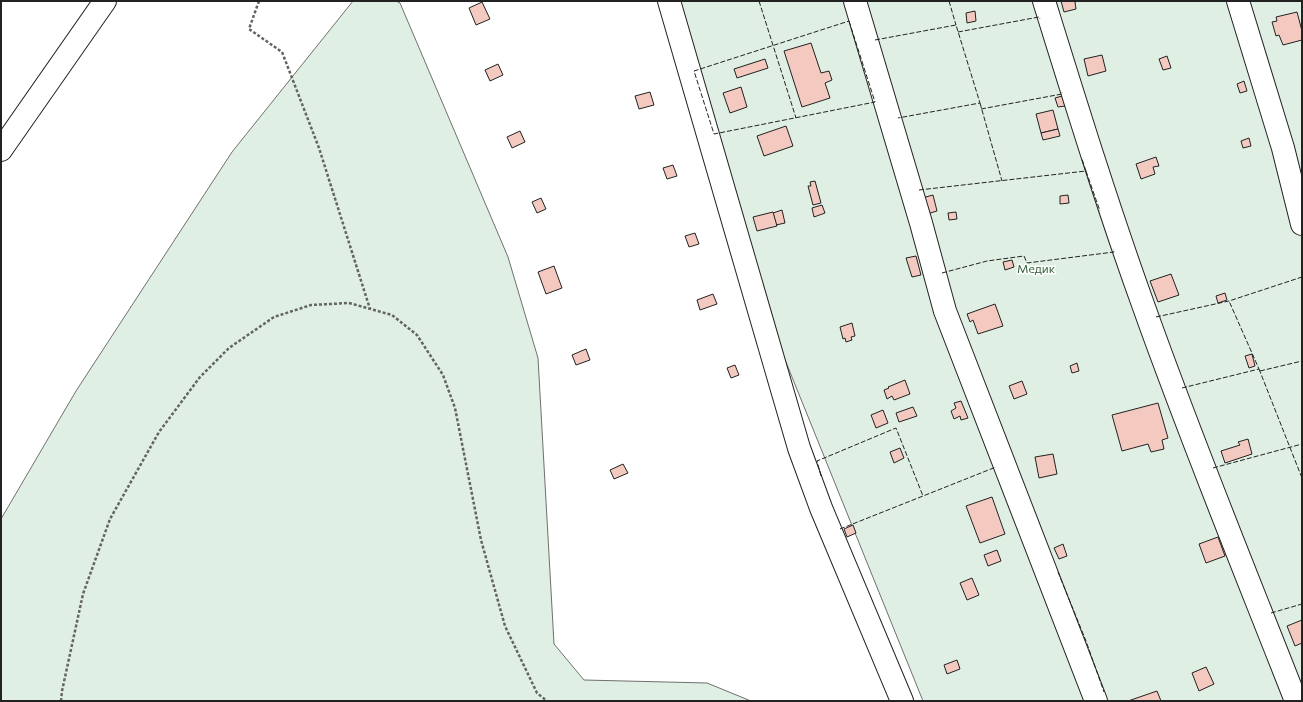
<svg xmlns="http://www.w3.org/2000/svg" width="1303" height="702" viewBox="0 0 1303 702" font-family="Commissioner,sans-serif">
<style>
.green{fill:#e0efe3;stroke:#6f6f6f}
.building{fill:#f3c9c0;stroke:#222}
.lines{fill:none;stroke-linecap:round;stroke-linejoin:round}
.minor-casing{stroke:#222;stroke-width:24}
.path{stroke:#646464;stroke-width:2.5;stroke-dasharray:3 2;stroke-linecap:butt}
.minor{stroke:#fff;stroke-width:22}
.fence{stroke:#222;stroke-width:1;stroke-dasharray:5 2;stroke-linecap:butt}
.labels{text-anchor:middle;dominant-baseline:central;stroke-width:3;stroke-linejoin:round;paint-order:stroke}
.park-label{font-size:12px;fill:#2f5e38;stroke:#fff}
</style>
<rect width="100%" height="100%" fill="#fff"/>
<!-- green -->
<g class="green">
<path d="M353,1H396L400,3L508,257L538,358L554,644L584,680L707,683L751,701H1V519L76,391L232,152Z"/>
<path d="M678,1H1302V701H923L775,335Z"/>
</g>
<!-- building -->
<g class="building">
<path d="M1061,1H1078L1075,2L1076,9L1064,12Z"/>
<path d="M482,2L490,19L476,25L469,8Z"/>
<path d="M975,11L976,21L967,23L966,13Z"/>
<path d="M1297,12L1302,31V40L1283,45L1279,35L1276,36L1272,22L1277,21L1276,17Z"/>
<path d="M811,43L821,73L829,71L832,80L825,83L830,98L802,107L784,51Z"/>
<path d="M1102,55L1106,71L1088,76L1084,59Z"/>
<path d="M1167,56L1171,68L1163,70L1159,59Z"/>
<path d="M765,59L768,68L737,78L734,69Z"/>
<path d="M498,64L503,75L490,81L485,70Z"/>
<path d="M1244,81L1247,91L1240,93L1237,84Z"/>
<path d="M741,87L747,107L730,113L723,93Z"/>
<path d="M650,92L654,105L639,109L635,96Z"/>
<path d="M1062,96L1065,106L1058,107L1055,98Z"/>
<path d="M1053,110L1058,129L1041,133L1036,114Z"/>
<path d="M786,126L793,146L764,156L757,136Z"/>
<path d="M1058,129L1060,136L1043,140L1041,133Z"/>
<path d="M520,131L525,142L512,148L507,137Z"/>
<path d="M1249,138L1251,146L1243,148L1241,141Z"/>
<path d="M1156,157L1159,166L1153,167L1155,174L1141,179L1136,164Z"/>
<path d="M673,165L677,176L667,179L663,168Z"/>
<path d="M815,181L821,203L813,205L808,186H811L810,182Z"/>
<path d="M933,195L937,211L927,214L922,198Z"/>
<path d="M1068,195L1069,203L1060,204V196Z"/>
<path d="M541,198L546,209L537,213L532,202Z"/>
<path d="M822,205L825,213L814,217L812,208Z"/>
<path d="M782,210L785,223L776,225L773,213Z"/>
<path d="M773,212L777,226L757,231L753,217Z"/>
<path d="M956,212L957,219L949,220L948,213Z"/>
<path d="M695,233L699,244L689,247L685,236Z"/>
<path d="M916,256L921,275L912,277L906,258Z"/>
<path d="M1012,260L1014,267L1005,270L1003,262Z"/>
<path d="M554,266L562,288L546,294L538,272Z"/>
<path d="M1171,274L1179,295L1158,302L1150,281Z"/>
<path d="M1225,293L1227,300L1218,303L1216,296Z"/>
<path d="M713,294L717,304L700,310L697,300Z"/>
<path d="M995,304L1003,326L978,334L973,320L970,322L967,314Z"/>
<path d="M852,323L855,336L851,337L852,340L846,342L845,338L843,339L840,327Z"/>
<path d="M586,349L590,360L576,365L572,355Z"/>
<path d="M1252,354L1255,366L1249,368L1245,356Z"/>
<path d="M1077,363L1079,371L1072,373L1070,366Z"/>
<path d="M735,365L739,375L731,378L727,368Z"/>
<path d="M905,380L910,394L894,400L892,396L887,399L884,390L889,388L888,387Z"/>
<path d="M1022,381L1027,394L1014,399L1009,386Z"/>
<path d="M961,401L968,418L961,420L960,416L954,419L951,411L956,408L954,403Z"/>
<path d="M1158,403L1168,438L1162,440L1164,449L1151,452L1148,444L1122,451L1112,415Z"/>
<path d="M913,407L917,416L899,422L896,413Z"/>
<path d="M883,410L888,423L876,428L871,415Z"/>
<path d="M1248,439L1252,454L1225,463L1221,451L1240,445L1238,442Z"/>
<path d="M900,448L904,458L894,463L890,452Z"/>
<path d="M1053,454L1057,474L1039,478L1035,457Z"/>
<path d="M623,464L628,473L614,479L610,470Z"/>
<path d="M992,497L1005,534L980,543L966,506Z"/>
<path d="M853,525L856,533L847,537L844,529Z"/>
<path d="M1218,537L1225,556L1206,563L1199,544Z"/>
<path d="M1063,544L1067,556L1059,559L1054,548Z"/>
<path d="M997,550L1001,561L988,566L984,555Z"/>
<path d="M972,578L979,595L967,600L960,583Z"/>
<path d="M1302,620V643L1295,646L1287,626Z"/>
<path d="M957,660L960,669L947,674L944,665Z"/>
<path d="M1206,667L1214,684L1199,691L1192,673Z"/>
<path d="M1157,691L1161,701H1128Z"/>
</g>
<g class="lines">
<!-- minor casing -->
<g class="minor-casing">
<g id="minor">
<path d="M669,1L799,448L821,508L902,701"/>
<path d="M855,1L921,223L945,311L1096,701"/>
<path d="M1044,1C1076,104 1108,208 1145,310C1192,442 1245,571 1296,701"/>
<path d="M1238,1L1283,148L1302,224"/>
<path d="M1,150L105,1"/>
</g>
</g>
<!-- path -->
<g class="path">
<path d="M259,1L249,29L282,52L319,148L370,309"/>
<path d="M61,701L62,691L83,594L110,519L159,432L200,377L229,348L274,317L311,305L349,303L392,315L417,335L443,375L455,408L481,540L505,626L537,693L547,701"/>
</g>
<!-- minor -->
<use href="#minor" class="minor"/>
<!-- fence -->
<g class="fence">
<path d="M759,1L796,118"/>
<path d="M949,1L956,25"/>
<path d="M849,21L875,102L714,134L694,71Z"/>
<path d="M958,32L1039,17L1040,19"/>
<path d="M875,40L956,25L980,103L898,118"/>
<path d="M980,103L1002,181"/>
<path d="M981,109L1062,94V92"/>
<path d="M1086,171L1100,211"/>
<path d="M919,190L1086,171L1082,159"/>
<path d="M942,273L987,261L1024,256L1027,263L1114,252L1113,249"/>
<path d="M1156,317L1229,301L1302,277"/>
<path d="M1259,369L1302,478"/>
<path d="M1260,371L1302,361"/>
<path d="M1182,388L1259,369L1229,301"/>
<path d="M1213,468L1302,444"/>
<path d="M821,476L817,461L896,428L923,496"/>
<path d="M840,529L996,467"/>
<path d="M1058,572L1086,641L1104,692"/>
<path d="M1271,613L1302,604"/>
</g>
</g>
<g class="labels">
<!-- park labels -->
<g class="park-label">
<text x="1036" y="268">Медик</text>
</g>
</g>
<!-- border -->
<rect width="1303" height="702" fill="none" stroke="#222222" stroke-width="4"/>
</svg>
